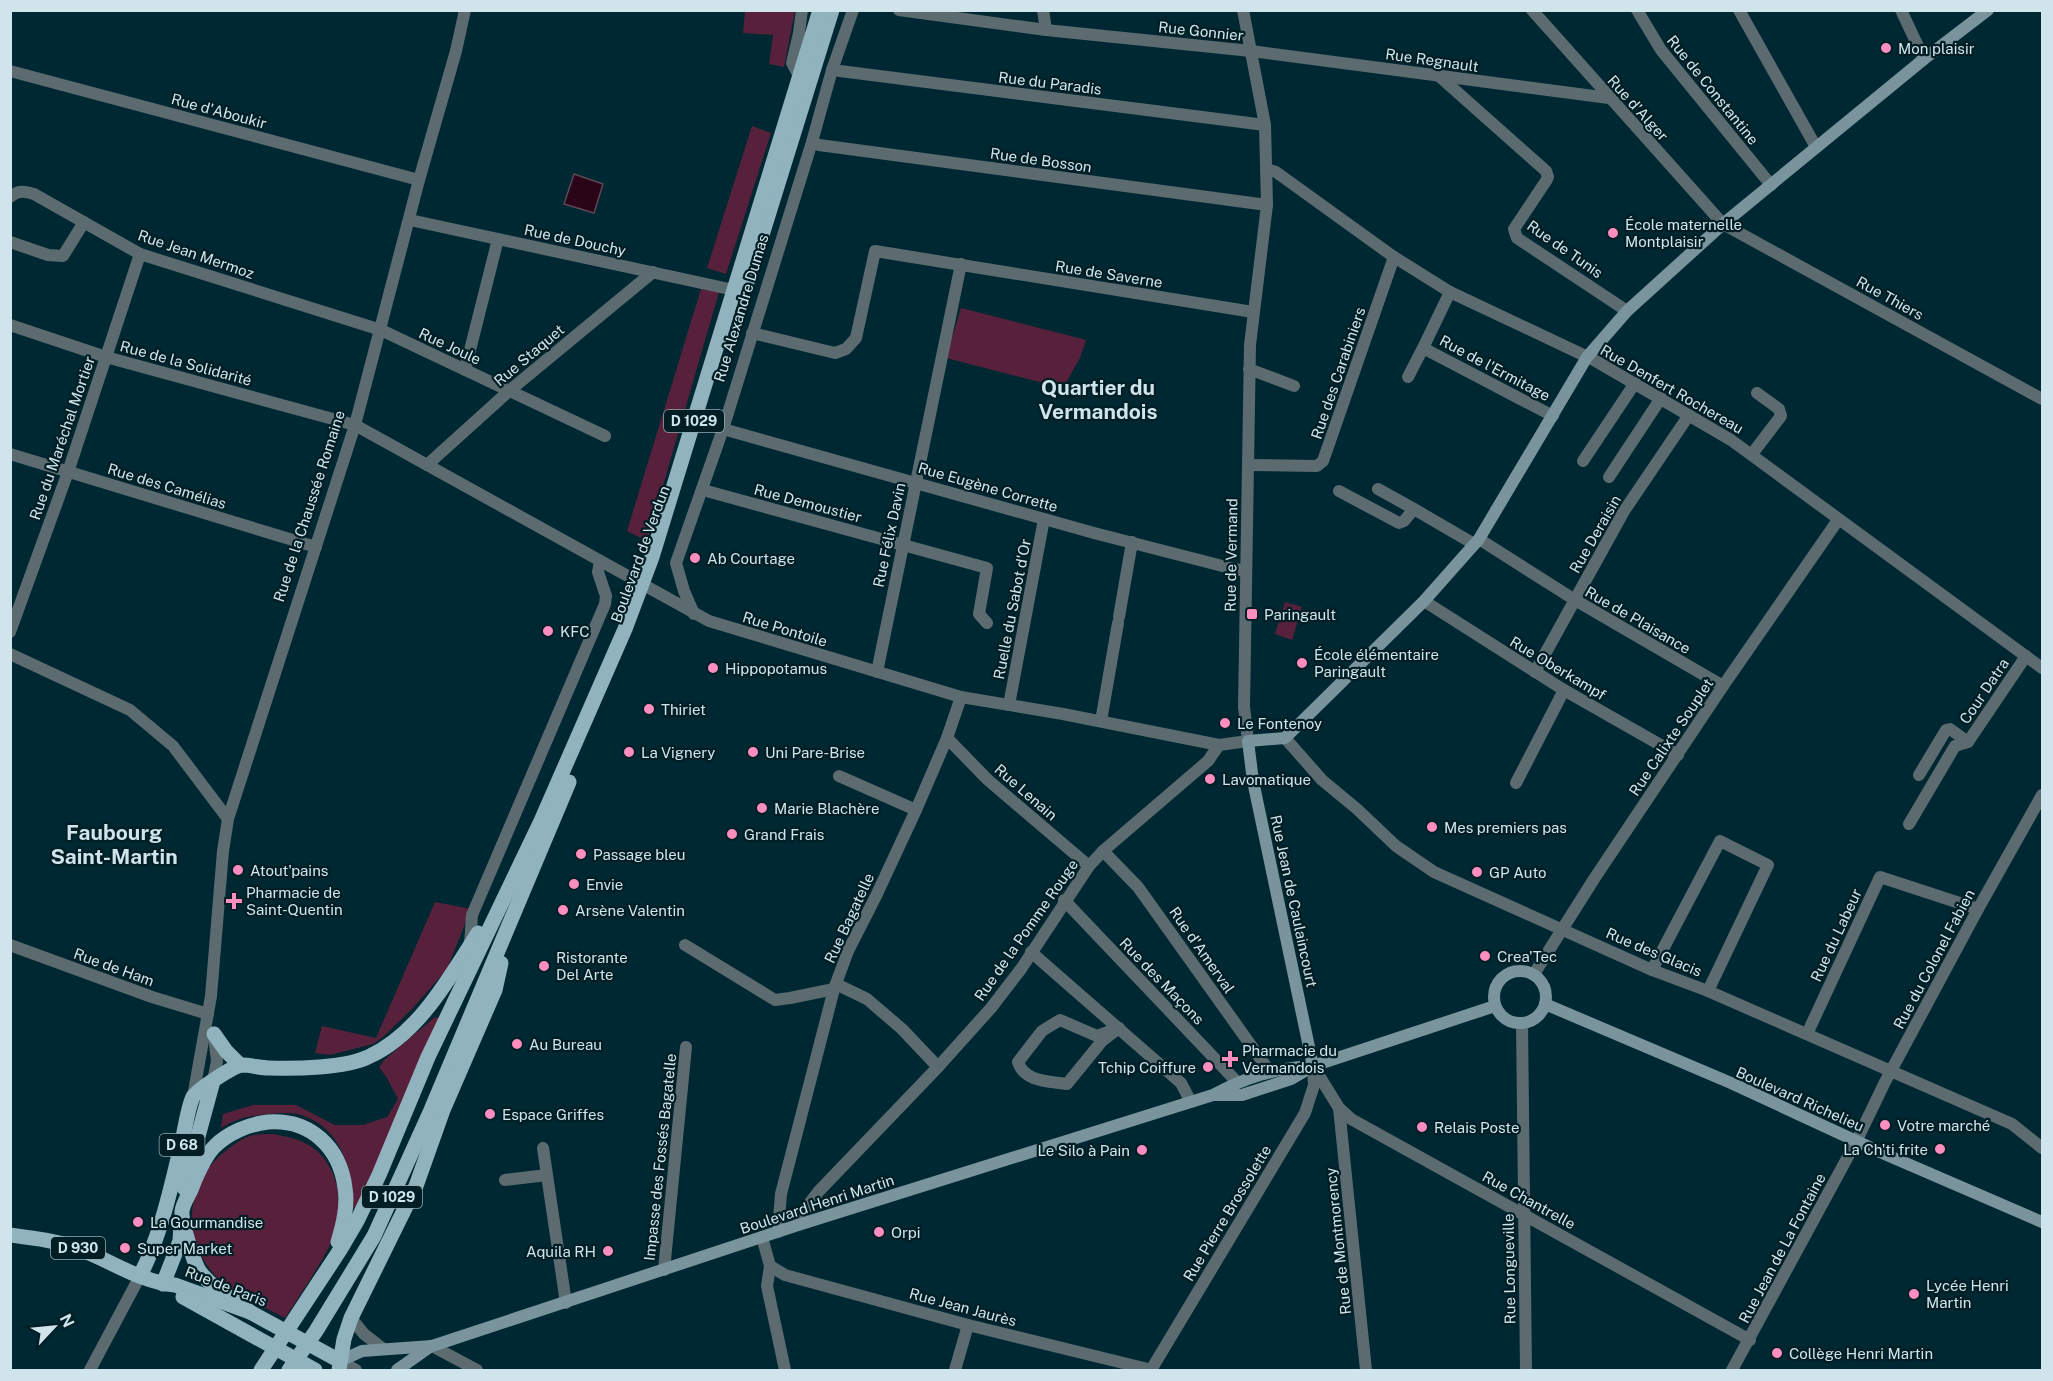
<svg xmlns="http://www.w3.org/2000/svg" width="2053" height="1381" viewBox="0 0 2053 1381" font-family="'Public Sans',sans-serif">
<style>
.green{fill:#58213b}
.water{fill:#2a0417;stroke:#5c4757;stroke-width:1.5}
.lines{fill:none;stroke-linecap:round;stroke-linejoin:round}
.minor{stroke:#5b6b70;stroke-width:12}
.tertiary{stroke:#5b6b70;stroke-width:12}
.secondary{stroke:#79949c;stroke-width:12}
.primary{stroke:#91b3be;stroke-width:15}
.poi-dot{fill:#fd8ebf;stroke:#011e25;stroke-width:2}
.labels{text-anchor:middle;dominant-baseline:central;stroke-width:4.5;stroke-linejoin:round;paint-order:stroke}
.shield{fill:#011e25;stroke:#92a9b0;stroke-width:1.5}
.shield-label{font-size:14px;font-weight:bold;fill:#d0e4eb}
.street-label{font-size:15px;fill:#d0e4eb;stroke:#011e25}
.poi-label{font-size:15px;fill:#d0e4eb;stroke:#011e25;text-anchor:start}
.district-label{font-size:21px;font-weight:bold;fill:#d0e4eb;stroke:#011e25}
</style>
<rect width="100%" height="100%" fill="#002832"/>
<!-- green -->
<g class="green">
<path d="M745,11H795L784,67L769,64L773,35L743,33Z"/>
<path d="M752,126L771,133L726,274L707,268Z"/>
<path d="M701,289L719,292L647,541L627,531Z"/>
<path d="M961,308L1086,340L1080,358L1063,388L946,358Z"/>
<path d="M1285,602L1302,607L1292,640L1275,634Z"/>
<path d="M435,902L471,909L447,969L412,1009L383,1037L373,1044L330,1055L315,1053L322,1026L376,1038Z"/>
<path d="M435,1017L440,1018L359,1202L353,1209C354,1172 341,1127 301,1115C292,1112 279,1113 269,1114C247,1117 241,1116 221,1128L223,1114L253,1105H296L335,1125H363L387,1117L398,1099L387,1078L379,1067L384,1060Z"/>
<path d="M273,1134C290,1137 306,1140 319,1153C343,1176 344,1219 329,1247C316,1272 300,1295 285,1318C260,1305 231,1294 212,1272C181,1235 187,1183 223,1153C230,1147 241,1139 250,1136C257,1134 266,1134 273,1134Z"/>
</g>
<!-- water -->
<path class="water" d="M574,174L603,184L594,213L564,204Z"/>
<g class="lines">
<!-- minor -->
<g class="minor">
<path d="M899,10L1046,30L1251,51L1609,98"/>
<path d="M1043,10L1046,30"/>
<path d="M1532,10L1723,224L2042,399"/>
<path d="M1637,10L1661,50L1771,185"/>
<path d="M1739,10L1816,147"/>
<path d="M1901,10L1924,59"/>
<path d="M832,70L1265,125"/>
<path d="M10,71L419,180"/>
<path d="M799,76L792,63L799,33L802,10"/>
<path d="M1439,76L1546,171L1548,177L1546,181L1514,229L1517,238L1627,311"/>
<path d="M812,142L819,145L1267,205"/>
<path d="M1267,169L1276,172L1394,257L1450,292L1594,360L1731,440L2042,668"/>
<path d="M10,197C18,190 25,191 34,194L140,254L381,330L605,436"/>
<path d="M410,220L734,290"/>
<path d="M10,242L48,255L63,256L84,222"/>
<path d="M1450,292L1423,348L1553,416"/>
<path d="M10,325L106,357L355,425L709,621L961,697L1063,714L1219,745L1248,741L1244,707L1250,345L1267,205L1265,125L1243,10"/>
<path d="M752,333L835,353L846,349L856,338L875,251L1253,312"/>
<path d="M1249,369L1294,386"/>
<path d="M465,370L498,239"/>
<path d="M1408,377L1423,348"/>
<path d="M723,429L1094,533L1238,570L1245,569"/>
<path d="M10,454L316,547"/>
<path d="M1752,454L1781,416L1779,409L1757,393"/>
<path d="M1583,461L1635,383"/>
<path d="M427,465L509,391L653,272"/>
<path d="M1248,465L1317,466L1323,461L1394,257"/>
<path d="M1609,477L1661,398"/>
<path d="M1378,489L1414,509"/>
<path d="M703,490L987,568L979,614L987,623"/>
<path d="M1339,491L1399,523L1404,521L1414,509L1474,544"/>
<path d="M1479,539L1575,600L1723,686"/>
<path d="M1424,601L1564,690L1678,755"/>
<path d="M694,614L684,591L676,563L723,429L812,142L832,70L853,10"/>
<path d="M1119,617L1132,542"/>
<path d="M10,632L68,472L140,254"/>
<path d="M877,672L961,264"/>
<path d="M1535,672L1624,511L1689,415"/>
<path d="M1009,705L1044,519"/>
<path d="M1101,721L1118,623"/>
<path d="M947,738L988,780L1089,866"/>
<path d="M1285,738L1322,780L1357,809L1396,846L1434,872L1652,970L1708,991L2012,1124L2042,1148"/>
<path d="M1919,775L1946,730L1950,729L1968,742"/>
<path d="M839,776L916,810"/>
<path d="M1516,783L1564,690"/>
<path d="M1909,824L1955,746L1968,742L2026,656"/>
<path d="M1103,851L1138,887L1270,1072"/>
<path d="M1064,900L1237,1082"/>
<path d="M10,945L152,997L208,1014"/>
<path d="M470,945L472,915L605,604L606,596L598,572L600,561"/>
<path d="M685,945L775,1000L790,998L834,989"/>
<path d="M1031,952L1181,1083L1191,1102"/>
<path d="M1652,970L1720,841L1768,865L1708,991"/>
<path d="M1534,974L1594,879L1723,686L1838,520"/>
<path d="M836,984L867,999L902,1029L938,1067"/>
<path d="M1060,1020L1097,1036L1119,1028L1102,1041L1067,1084C1049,1081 1024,1082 1018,1062L1042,1031Z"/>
<path d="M1522,1023L1526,1370"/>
<path d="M1807,1034L1880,877L1978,909"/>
<path d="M1313,1066L1339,1108L1351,1119L1750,1340"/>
<path d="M1339,1108L1366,1370"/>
<path d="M543,1148L566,1303"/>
<path d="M505,1180L547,1175"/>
<path d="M798,1225L803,1212L819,1191L938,1067L991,1008L1021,969L1089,866L1103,851L1208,761L1219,745"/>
<path d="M778,1232L781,1194L834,989L848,951L876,896L916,810L947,738L961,697"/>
<path d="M762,1237L770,1266L767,1286L785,1370"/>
<path d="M770,1266L785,1275L968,1325L1152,1370"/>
<path d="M664,1270L686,1047"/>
<path d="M351,1318L364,1334L382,1348"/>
<path d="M432,1346L477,1370"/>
<path d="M90,1370L140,1276"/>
<path d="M955,1370L968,1325"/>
<path d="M1151,1370L1305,1113L1314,1085L1313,1067"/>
<path d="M1732,1370L1857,1140L1885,1082L1978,909L2042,795"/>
</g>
<!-- tertiary -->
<g class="tertiary">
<path d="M10,654L130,710L173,746L228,819"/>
<path d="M213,1081L217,1061L214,1036"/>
<path d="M193,1097L211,996L223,851L228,819L355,425L419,180L456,51L465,10"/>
<path d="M340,1361L356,1370"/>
</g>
<!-- secondary -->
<g class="secondary">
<circle cx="1520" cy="997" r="26"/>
<path d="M1545,1004L1731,1083L1880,1152L2042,1222"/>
<path d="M1313,1066L1253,781L1248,741L1285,738L1424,601L1479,539L1587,357L1627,311L1723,224L1924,59L1988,10"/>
<path d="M1214,1095H1242L1291,1079L1313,1066L1495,1006"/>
<path d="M340,1361L362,1351L432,1346L798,1225L1213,1095C1246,1077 1276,1068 1313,1066"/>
<path d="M397,1370L431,1346"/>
</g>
<!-- primary -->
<g class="primary">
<path d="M748,280L832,10"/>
<path d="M214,1034L226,1051L240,1065"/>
<path d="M184,1188L213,1081"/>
<path d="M10,1235C33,1238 58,1241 79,1249C112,1261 140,1282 175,1285L250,1312L340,1361"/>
<path d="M140,1276C161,1234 170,1192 181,1146C184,1135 188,1106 193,1097C197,1090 233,1066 242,1065C251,1065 260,1068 269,1068C295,1069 345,1068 368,1057C418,1035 450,977 478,933"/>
<path d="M163,1284L180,1241L181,1224"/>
<path d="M183,1297L315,1370"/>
<path d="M250,1312C234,1300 212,1288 200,1272C194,1264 181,1221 182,1211C183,1204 188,1196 191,1190C195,1178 206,1154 215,1146C228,1133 249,1124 268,1122C310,1119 340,1147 345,1188C348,1206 343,1225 338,1242"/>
<path d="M261,1370L340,1250L357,1221L379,1175L428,1057L541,821L625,629L652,557L820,10"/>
<path d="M289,1370L316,1331L374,1236L431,1110L569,782"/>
<path d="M339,1370L344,1339L351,1318L416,1186L443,1110L495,990L501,963"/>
</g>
</g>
<!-- markers -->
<g class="poi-dot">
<circle cx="1886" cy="48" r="6"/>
<circle cx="1613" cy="233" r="6"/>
<circle cx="695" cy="558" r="6"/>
<rect x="1246" y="608" width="12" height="12" rx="3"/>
<circle cx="548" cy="631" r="6"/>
<circle cx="1302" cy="663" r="6"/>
<circle cx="713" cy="668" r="6"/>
<circle cx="649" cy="709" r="6"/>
<circle cx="1225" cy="723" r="6"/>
<circle cx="629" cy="752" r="6"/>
<circle cx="753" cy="752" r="6"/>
<circle cx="1210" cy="779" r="6"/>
<circle cx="762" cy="808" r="6"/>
<circle cx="1432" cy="827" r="6"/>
<circle cx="732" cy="834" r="6"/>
<circle cx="581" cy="854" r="6"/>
<circle cx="238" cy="870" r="6"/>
<circle cx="1477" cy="872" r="6"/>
<circle cx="574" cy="884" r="6"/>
<path d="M231 892h6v6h6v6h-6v6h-6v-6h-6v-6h6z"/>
<circle cx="563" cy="910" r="6"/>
<circle cx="1485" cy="956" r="6"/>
<circle cx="544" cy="966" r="6"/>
<circle cx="517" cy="1044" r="6"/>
<path d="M1227 1050h6v6h6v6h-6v6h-6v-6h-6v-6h6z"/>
<circle cx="1208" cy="1067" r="6"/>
<circle cx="490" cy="1114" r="6"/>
<circle cx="1885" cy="1125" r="6"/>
<circle cx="1422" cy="1127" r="6"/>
<circle cx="1940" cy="1149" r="6"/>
<circle cx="1142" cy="1150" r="6"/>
<circle cx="138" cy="1222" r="6"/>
<circle cx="879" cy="1232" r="6"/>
<circle cx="125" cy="1248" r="6"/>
<circle cx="608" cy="1251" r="6"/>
<circle cx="1914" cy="1294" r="6"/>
<circle cx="1777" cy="1353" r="6"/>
</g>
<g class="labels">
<!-- shield labels -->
<g class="shield">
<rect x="664" y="410" width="60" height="22" rx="4.5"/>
<rect x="159.5" y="1134" width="45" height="22" rx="4.5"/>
<rect x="362" y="1186" width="60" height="22" rx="4.5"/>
<rect x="51" y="1237" width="54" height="22" rx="4.5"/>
</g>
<g class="shield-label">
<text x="694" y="421">D 1029</text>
<text x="182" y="1145">D 68</text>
<text x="392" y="1197">D 1029</text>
<text x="78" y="1248">D 930</text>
</g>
<!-- street labels -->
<g class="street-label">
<text transform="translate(1201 31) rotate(6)">Rue Gonnier</text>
<text transform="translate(1432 60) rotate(8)">Rue Regnault</text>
<text transform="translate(1050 83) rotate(7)">Rue du Paradis</text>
<text transform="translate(1713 90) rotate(51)">Rue de Constantine</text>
<text transform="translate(1638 108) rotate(48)">Rue d'Alger</text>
<text transform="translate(219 111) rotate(15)">Rue d'Aboukir</text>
<text transform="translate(1041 160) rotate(8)">Rue de Bosson</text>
<text transform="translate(575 240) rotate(12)">Rue de Douchy</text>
<text transform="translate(1565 249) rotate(35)">Rue de Tunis</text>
<text transform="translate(196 254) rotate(19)">Rue Jean Mermoz</text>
<text transform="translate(1109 274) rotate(9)">Rue de Saverne</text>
<text transform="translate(1890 298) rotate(29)">Rue Thiers</text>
<text transform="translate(741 308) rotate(-73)">Rue Alexandre Dumas</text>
<text transform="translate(450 346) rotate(25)">Rue Joule</text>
<text transform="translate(529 355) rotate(-40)">Rue Staquet</text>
<text transform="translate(186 363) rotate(15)">Rue de la Solidarité</text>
<text transform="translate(1495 368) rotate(28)">Rue de l'Ermitage</text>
<text transform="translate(1338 373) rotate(-71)">Rue des Carabiniers</text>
<text transform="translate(1672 389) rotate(30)">Rue Denfert Rochereau</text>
<text transform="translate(62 438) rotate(-71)">Rue du Maréchal Mortier</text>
<text transform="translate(167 486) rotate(17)">Rue des Camélias</text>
<text transform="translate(988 487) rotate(16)">Rue Eugène Corrette</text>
<text transform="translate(808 503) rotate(15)">Rue Demoustier</text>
<text transform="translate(309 506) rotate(-72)">Rue de la Chaussée Romaine</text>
<text transform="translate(1595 534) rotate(-60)">Rue Deraisin</text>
<text transform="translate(889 535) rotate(-78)">Rue Félix Davin</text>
<text transform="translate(640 554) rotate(-70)">Boulevard de Verdun</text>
<text transform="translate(1231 555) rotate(-89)">Rue de Vermand</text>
<text transform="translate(1012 609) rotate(-79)">Ruelle du Sabot d'Or</text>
<text transform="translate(1638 620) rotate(30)">Rue de Plaisance</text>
<text transform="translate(785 629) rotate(17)">Rue Pontoile</text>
<text transform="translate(1558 668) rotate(31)">Rue Oberkampf</text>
<text transform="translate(1984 691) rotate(-56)">Cour Datra</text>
<text transform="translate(1671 737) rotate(-56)">Rue Calixte Souplet</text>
<text transform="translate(1026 792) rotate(41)">Rue Lenain</text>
<text transform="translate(1294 901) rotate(78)">Rue Jean de Caulaincourt</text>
<text transform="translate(849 918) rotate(-65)">Rue Bagatelle</text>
<text transform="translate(1026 930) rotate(-55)">Rue de la Pomme Rouge</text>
<text transform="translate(1836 935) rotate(-65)">Rue du Labeur</text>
<text transform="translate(1202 950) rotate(55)">Rue d'Amerval</text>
<text transform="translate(1654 952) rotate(23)">Rue des Glacis</text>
<text transform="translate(1934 959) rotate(-62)">Rue du Colonel Fabien</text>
<text transform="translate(114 967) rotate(20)">Rue de Ham</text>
<text transform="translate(1162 981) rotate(46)">Rue des Maçons</text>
<text transform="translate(1800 1099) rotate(24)">Boulevard Richelieu</text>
<text transform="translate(660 1157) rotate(-84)">Impasse des Fossés Bagatelle</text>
<text transform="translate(1529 1200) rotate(29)">Rue Chantrelle</text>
<text transform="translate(817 1204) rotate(-18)">Boulevard Henri Martin</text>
<text transform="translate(1227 1213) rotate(-59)">Rue Pierre Brossolette</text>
<text transform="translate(1338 1241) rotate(-96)">Rue de Montmorency</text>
<text transform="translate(1782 1248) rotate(-62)">Rue Jean de La Fontaine</text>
<text transform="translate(1509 1269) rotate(-91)">Rue Longueville</text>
<text transform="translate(226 1286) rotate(21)">Rue de Paris</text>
<text transform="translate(963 1307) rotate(15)">Rue Jean Jaurès</text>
</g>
<!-- poi labels -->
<g class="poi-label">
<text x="1898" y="48">Mon plaisir</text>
<text x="1625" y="224">École maternelle<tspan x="1625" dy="17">Montplaisir</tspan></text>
<text x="707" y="558">Ab Courtage</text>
<text x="1264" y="614">Paringault</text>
<text x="560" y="631">KFC</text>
<text x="1314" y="654">École élémentaire<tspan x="1314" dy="17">Paringault</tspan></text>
<text x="725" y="668">Hippopotamus</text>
<text x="661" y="709">Thiriet</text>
<text x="1237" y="723">Le Fontenoy</text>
<text x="641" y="752">La Vignery</text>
<text x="765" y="752">Uni Pare-Brise</text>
<text x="1222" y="779">Lavomatique</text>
<text x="774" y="808">Marie Blachère</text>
<text x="1444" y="827">Mes premiers pas</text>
<text x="744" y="834">Grand Frais</text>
<text x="593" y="854">Passage bleu</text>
<text x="250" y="870">Atout'pains</text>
<text x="1489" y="872">GP Auto</text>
<text x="586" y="884">Envie</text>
<text x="246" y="892">Pharmacie de<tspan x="246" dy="17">Saint-Quentin</tspan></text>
<text x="575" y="910">Arsène Valentin</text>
<text x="1497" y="956">Crea'Tec</text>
<text x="556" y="957">Ristorante<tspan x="556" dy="17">Del Arte</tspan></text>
<text x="529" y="1044">Au Bureau</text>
<text x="1242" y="1050">Pharmacie du<tspan x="1242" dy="17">Vermandois</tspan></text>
<text x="1196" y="1067" text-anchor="end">Tchip Coiffure</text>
<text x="502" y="1114">Espace Griffes</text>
<text x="1897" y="1125">Votre marché</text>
<text x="1434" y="1127">Relais Poste</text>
<text x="1928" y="1149" text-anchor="end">La Ch'ti frite</text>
<text x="1130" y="1150" text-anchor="end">Le Silo à Pain</text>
<text x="150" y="1222">La Gourmandise</text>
<text x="891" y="1232">Orpi</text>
<text x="137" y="1248">Super Market</text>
<text x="596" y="1251" text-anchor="end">Aquila RH</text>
<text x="1926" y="1285">Lycée Henri<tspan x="1926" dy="17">Martin</tspan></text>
<text x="1789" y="1353">Collège Henri Martin</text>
</g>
<!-- district labels -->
<g class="district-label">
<text x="1098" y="387">Quartier du<tspan x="1098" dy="24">Vermandois</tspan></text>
<text x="114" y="832">Faubourg<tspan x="114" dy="24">Saint-Martin</tspan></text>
</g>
</g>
<!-- border -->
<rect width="2053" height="1381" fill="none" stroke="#d0e4eb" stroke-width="24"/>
<!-- north arrow -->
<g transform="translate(54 1327) rotate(64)" stroke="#011e25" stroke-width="4.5" paint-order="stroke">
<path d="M0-4.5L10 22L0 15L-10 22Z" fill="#d0e4eb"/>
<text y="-9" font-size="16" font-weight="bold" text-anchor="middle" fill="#d0e4eb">N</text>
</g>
</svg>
